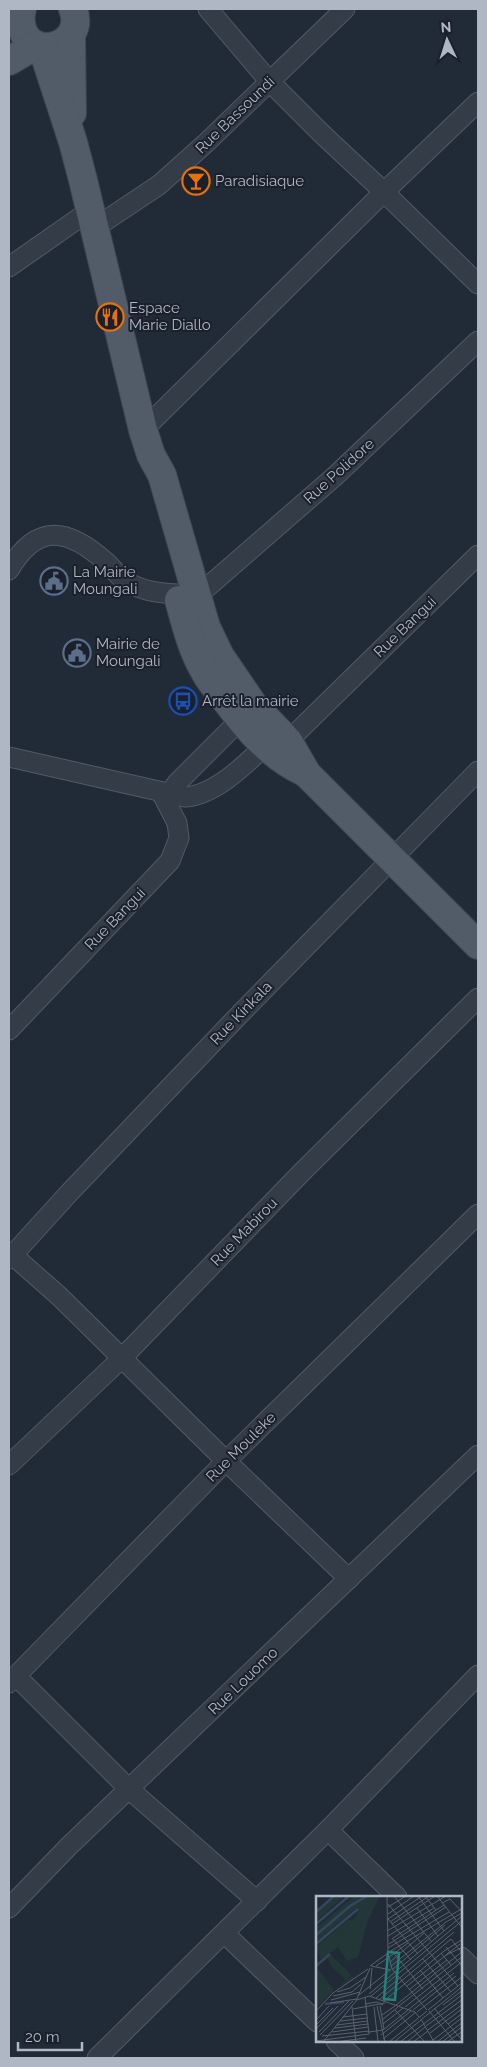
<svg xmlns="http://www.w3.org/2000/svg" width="487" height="2067" viewBox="0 0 487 2067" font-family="Raleway,sans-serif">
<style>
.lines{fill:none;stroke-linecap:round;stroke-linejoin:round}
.minor-casing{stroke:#525a65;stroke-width:21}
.primary-casing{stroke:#3e4551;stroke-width:30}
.minor{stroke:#343c48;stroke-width:19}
.primary{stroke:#525b68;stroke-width:28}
.labels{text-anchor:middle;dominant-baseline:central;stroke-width:4;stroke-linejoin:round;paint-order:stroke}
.street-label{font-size:15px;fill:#afb7c4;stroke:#1a212c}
.poi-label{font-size:15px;fill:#afb7c4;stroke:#1a212c;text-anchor:start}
.inset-river{fill:none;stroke:#35465e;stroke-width:2.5}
.inset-road{fill:none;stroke:#5a626f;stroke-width:1}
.view{fill:#27807b;fill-opacity:0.15;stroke:#27807b;stroke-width:2.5}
.inset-edge{fill:none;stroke:#afb7c4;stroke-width:2.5}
</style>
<rect width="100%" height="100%" fill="#212a37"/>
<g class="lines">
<!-- minor casing -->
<g class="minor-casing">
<g id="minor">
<path d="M208,9L270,82L321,133L384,192L478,284"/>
<path d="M93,229L159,185L207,142L345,9"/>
<path d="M9,267L89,211"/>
<path d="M143,430L384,192L478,102"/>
<path d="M9,570C37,522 68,528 106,562C112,567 116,574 122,578C139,591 157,593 177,594"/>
<path d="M196,597L334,477L478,341"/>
<path d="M288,741L478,555"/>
<path d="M9,757L185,797C217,795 250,760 273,738"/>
<path d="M169,794L177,783L248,712"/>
<path d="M9,1030L170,861L179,838L177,823L161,792"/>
<path d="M9,1252L59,1296L226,1461L349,1579"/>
<path d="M9,1259L70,1192L241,1013L478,771"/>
<path d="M9,1465L122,1358L303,1171L478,998"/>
<path d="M16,1676L129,1789L257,1901"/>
<path d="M9,1683L226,1461L478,1214"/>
<path d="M328,1830L397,1897"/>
<path d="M9,1908L69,1846L478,1455"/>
<path d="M224,1933L317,2022"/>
<path d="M461,1957L478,1974"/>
<path d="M336,2041L354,2058"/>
<path d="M97,2058L328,1830L478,1675"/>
</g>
</g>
<!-- primary casing -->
<g class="primary-casing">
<g id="primary">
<path d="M22,9C20,16 20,21 22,28C32,63 87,45 73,9"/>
<path d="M71,36L72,113"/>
<path d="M42,47L73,142L83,180L143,430L151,455L162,475L206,627L220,656L254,706L288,741L307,774L478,945"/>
<path d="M9,61L36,45"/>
<path d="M179,600C186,625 192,650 205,672C211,683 220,693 228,703C249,731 272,757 304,772"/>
</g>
</g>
<!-- minor -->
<use href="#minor" class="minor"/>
<!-- primary -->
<use href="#primary" class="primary"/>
</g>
<!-- icons -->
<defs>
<g id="bar-ring" transform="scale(1.4375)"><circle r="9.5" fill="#1a212c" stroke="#e8710a" stroke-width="1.5"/><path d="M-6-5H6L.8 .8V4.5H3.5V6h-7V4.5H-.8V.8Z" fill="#e8710a"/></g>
<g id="restaurant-ring" transform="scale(1.4375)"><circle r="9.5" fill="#1a212c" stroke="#e8710a" stroke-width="1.5"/><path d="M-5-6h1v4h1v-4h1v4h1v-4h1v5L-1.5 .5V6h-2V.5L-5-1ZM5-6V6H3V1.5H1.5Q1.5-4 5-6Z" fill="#e8710a"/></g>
<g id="civic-ring" transform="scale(1.4375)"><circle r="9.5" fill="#1a212c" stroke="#5c6f8a" stroke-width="1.5"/><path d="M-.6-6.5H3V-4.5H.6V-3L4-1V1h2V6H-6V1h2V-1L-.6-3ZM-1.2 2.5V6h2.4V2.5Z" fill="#5c6f8a"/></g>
<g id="bus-ring" transform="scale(1.4375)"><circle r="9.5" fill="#1a212c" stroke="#1a4fb4" stroke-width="1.5"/><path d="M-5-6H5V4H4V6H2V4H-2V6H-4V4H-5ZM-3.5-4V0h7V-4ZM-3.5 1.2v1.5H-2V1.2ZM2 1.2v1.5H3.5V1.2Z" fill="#1a4fb4"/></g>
</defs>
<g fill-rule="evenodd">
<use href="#bar-ring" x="196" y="181"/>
<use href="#restaurant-ring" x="110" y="317"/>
<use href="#civic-ring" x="54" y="581"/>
<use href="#civic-ring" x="77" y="653"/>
<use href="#bus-ring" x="183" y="701"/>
</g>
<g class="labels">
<!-- street labels -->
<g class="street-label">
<text transform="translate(235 115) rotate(-44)">Rue Bassoundi</text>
<text transform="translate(339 471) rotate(-42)">Rue Polidore</text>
<text transform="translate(405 627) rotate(-44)">Rue Bangui</text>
<text transform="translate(115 919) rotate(-46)">Rue Bangui</text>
<text transform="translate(241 1013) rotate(-46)">Rue Kinkala</text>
<text transform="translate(244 1232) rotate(-46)">Rue Mabirou</text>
<text transform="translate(241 1447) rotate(-45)">Rue Mouleke</text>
<text transform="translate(243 1681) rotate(-44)">Rue Louomo</text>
</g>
<!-- poi labels -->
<g class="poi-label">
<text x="215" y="181">Paradisiaque</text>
<text x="129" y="308">Espace<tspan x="129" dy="17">Marie Diallo</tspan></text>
<text x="73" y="572">La Mairie<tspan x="73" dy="17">Moungali</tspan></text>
<text x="96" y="644">Mairie de<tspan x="96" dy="17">Moungali</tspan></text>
<text x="202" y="701">Arrêt la mairie</text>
</g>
</g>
<!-- overview -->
<g transform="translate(316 1896)">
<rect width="146" height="146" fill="#212a37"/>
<path d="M17,0H29L0,25V15ZM38,0H64L52,24L42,61L31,65L22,51L5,64L0,51L32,24L38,23L43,15L40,12L0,46V32ZM14,58L35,79L31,83L36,80L38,82L25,90L30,84L15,70L11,61ZM1,72L18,94L1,111L0,108Z" fill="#233638"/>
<path class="inset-river" d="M0,16L18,0M0,28L33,0M0,39L34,10L51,0M0,48L42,13M0,70L14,58M9,108L28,106"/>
<path class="inset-road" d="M71,0L72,56M78,0L115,45M102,0L128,35M109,0L120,14M121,0L147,33M126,7L134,3L147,17M72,8L142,90M72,11L90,0M101,12L122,40M72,18L98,0M72,23L102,58M72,23L106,0M74,26L113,0M130,26L146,17M76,28L119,0M71,35L130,0M72,40L118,12M76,42L95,64M77,42L128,9M135,43L147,58M73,48L130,11M130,51L147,71M72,52L133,16M76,55L107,93M73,56L147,12M72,57L76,73L111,114M125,57L135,69M130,59L147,51M130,59L144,48M73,61L92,47M106,62L135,96M74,66L108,37M54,70L72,57M55,70L75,74M60,70L73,61M75,70L130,26M77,73L129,29M104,74L127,102M91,90L134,56M54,93L56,72M94,93L131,64M21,96L34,92L50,81M53,98L147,19M43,99L74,74M17,100L36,96L45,88M55,100L147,24M60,102L138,36M15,104L44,96M41,104L53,100L99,116L103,121M63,104L135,43M67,106L128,55L147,43M14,107L41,103M49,108L61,106L67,109M80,109L147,55M127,109L147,94M61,110L69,146M64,110L68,133M83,110L147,60M36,111L40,146M58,111L62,146M89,111L147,65M118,112L147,145M37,113L69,107M79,114L109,146M97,114L140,80M112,114L147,86M0,115L17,97L52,73M113,115L139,146M101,116L147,80M66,119L79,110M27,121L51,118M105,123L118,146M106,123L147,90M0,124L13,110M66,124L82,111M24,125L51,122M67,128L87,112M132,128L147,117M0,129L17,112M21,129L52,125M110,130L147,103M19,132L52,128M0,133L22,110M112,134L147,108M3,136L33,105M16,136L52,131M53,136L67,134L138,77M114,137L147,112M4,139L37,105M65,139L95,115M6,140L53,135M67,143L100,116M117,144L147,121M0,145L53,138L49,101M7,146L40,105L54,72M19,146L50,142M73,146L111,115M78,146L105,124M84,146L147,98M91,146L109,131M97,146L112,135M121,146L147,126M126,146L147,130M131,146L147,135"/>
<path class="view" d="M72,56L83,57L79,104L68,103Z"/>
<rect width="146" height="146" class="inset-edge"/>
</g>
<!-- border -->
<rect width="487" height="2067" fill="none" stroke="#afb7c4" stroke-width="20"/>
<!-- north arrow -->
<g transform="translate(447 40) rotate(356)" stroke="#1a212c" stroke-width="4" paint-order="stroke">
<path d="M0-4L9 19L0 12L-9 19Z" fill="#afb7c4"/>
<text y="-8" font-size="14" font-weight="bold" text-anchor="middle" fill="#afb7c4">N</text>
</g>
<!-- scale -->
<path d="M18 2042v8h64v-8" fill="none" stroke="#afb7c4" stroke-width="2.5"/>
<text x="25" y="2042" font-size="15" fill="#afb7c4" stroke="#1a212c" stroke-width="4" paint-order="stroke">20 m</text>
</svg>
